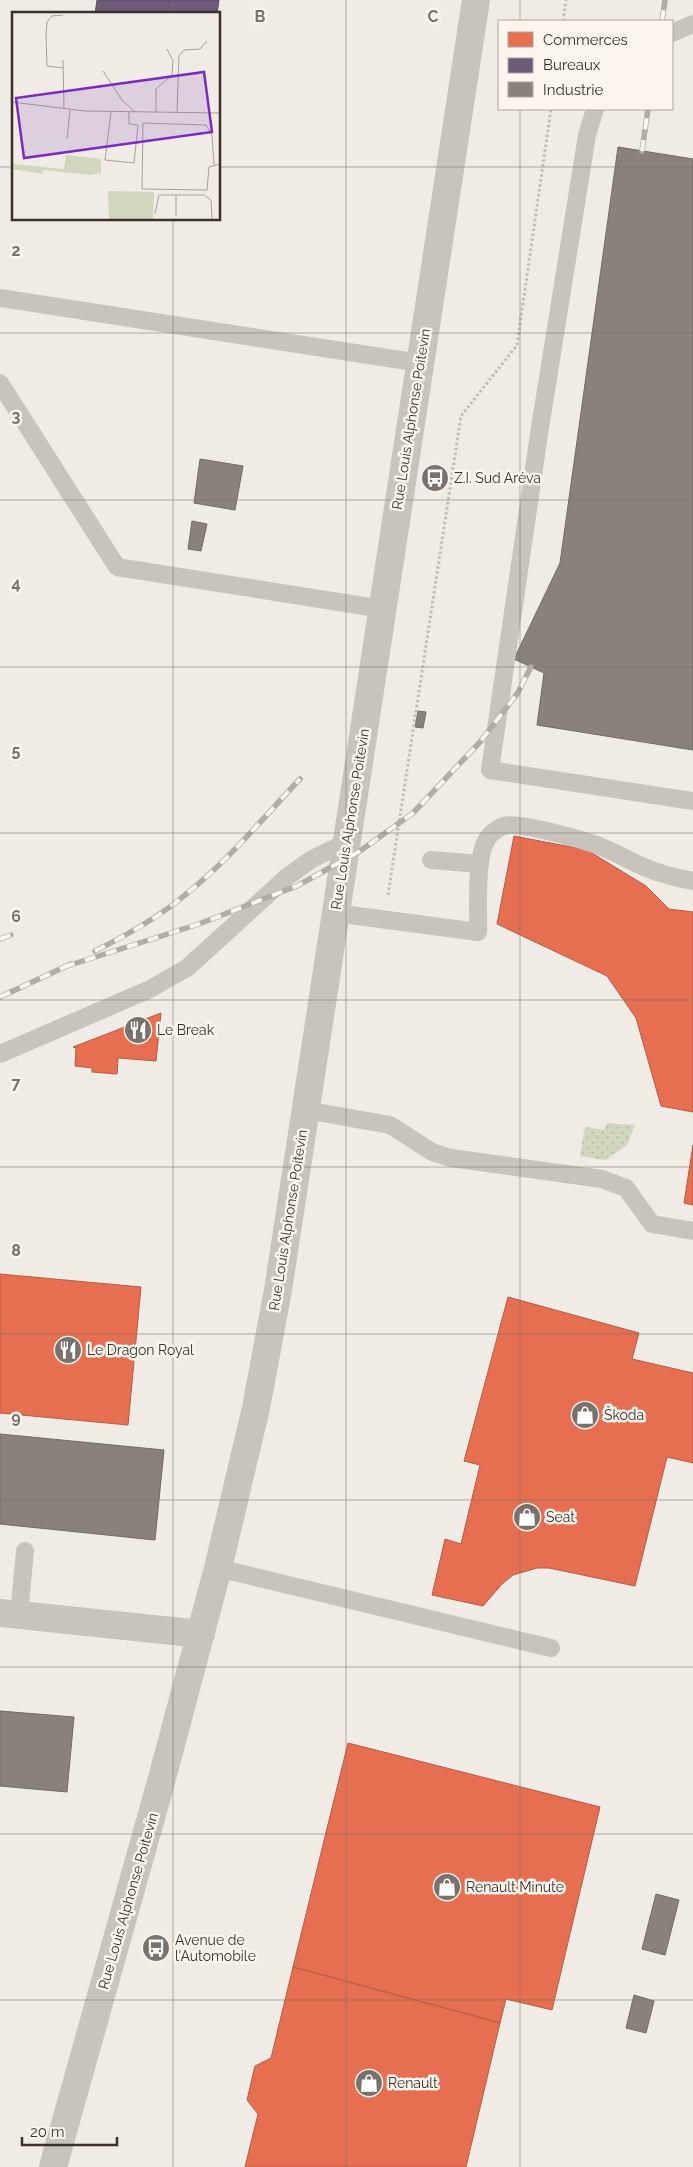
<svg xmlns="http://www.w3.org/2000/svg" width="693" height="2167" viewBox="0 0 693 2167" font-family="Raleway,sans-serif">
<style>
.grass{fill:url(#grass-dots)}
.shops{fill:#e76f51;stroke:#b35c46}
.offices{fill:#6d597a;stroke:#5e4d62}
.industry{fill:#8a817c;stroke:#726964}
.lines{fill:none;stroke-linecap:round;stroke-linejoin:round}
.path{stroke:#c2bbb6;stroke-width:3;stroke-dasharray:2.5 2.5;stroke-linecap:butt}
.service{stroke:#c9c3be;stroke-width:18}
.minor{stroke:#c9c3be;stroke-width:28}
.tertiary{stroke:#c9c3be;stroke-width:28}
.rail-casing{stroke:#b1aca8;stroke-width:5.5}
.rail{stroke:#fbf5ee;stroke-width:4;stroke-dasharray:11;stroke-linecap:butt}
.grid{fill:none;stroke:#7a716c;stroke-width:1;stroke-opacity:0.55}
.labels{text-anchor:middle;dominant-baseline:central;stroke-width:5;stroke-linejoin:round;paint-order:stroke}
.street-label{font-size:14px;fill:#3b302b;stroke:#fbf5ee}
.poi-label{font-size:14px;fill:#3b302b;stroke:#fbf5ee;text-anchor:start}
.inset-road{fill:none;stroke:#a8a09b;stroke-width:1}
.view{fill:#7b2cbf;fill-opacity:0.15;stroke:#7b2cbf;stroke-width:2.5}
.inset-edge{fill:none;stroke:#3b302b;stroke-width:2.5}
.grid-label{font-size:16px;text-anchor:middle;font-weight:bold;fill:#7a716c;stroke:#fbf5ee;stroke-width:5;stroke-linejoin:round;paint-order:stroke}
</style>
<defs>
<pattern id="grass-dots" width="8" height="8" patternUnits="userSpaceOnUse" patternTransform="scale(1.25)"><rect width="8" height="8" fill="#d1d6bf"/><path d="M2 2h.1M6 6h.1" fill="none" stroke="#b4b8a4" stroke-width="1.8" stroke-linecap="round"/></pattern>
</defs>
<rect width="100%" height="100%" fill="#f0ebe5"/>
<!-- grass -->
<path class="grass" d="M607,1123L635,1125L627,1145L605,1160L580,1156L585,1127L604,1130Z"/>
<!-- shops -->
<g class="shops">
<path d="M514,836L587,850L646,886L669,909L693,912V1112L661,1106L636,1018L607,976L497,924Z"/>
<path d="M161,1013L156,1061L118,1058L117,1074L92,1072V1068L75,1066L76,1048L73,1047Z"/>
<path d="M693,1145V1205L684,1203Z"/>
<path d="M0,1274L141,1287L128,1425L0,1413Z"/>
<path d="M508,1297L639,1333L632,1359L693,1373V1463L667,1457L635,1586L549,1568H537L513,1575L502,1584L483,1606L432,1595L445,1539L461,1544L480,1465L464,1461Z"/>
<path d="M348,1743L600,1807L552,2010L506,1999L500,2023L293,1967Z"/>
<path d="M293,1967L500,2023L466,2167H245L258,2114L247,2100L255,2066L271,2058Z"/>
</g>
<!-- offices -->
<path class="offices" d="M97,0H219L217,14H95Z"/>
<!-- industry -->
<g class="industry">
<path d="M618,147L693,159V750L537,725L544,673L514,659L560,563Z"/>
<path d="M200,459L243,466L235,510L194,503Z"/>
<path d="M192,521L207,524L201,551L188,549Z"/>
<path d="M418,711L426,712L423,728L415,727Z"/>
<path d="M0,1434L164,1450L155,1540L0,1524Z"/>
<path d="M0,1711L74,1717L67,1792L0,1786Z"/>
<path d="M656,1894L679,1900L665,1955L642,1949Z"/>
<path d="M634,1995L654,2001L646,2033L626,2028Z"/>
</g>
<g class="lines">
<!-- path -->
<g class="path">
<path d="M563,21L566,0"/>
<path d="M388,895L461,416L517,345L551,109"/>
</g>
<!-- service -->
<g class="service">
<path d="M672,33L693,24"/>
<path d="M595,109L587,135L539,434L490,770L693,801"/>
<path d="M0,298L420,363"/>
<path d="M0,383L117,567L383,609"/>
<path d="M431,860L480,864"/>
<path d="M335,913L478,932C479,909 474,852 490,835C493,832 500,827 503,826C518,821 588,841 604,848C619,854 633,863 649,869C663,875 678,878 693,881"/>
<path d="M0,1054L148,990L187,968L287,877L312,859L347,842"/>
<path d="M305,1110L390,1125L432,1152L451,1158L602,1179L626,1188L652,1224L693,1231"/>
<path d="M218,1568L551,1648"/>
<path d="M19,1615L25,1551"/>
</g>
<!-- minor -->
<path class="minor" d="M0,1613L201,1634"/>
<!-- tertiary -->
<path class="tertiary" d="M53,2167L161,1782L218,1568L256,1408L278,1290L476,0"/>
<!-- rail casing -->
<g class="rail-casing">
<g id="rail">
<path d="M662,21L665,0"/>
<path d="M642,151L648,109"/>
<path d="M0,939L11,935"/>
<path d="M95,951C127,935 158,918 185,895C228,861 263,818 300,779"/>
<path d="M64,967L199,924L297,886L360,851L413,813L480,742L517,694L531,667"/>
<path d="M0,997L71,964"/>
</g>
</g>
<!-- rail -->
<use href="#rail" class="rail"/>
</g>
<!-- grid -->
<path class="grid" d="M173,0V14M346,0V2167M520,0V21M520,109V2167M0,167H14M219,167H693M173,219V2167M0,333H693M0,500H693M0,667H693M0,833H693M0,1000H693M0,1167H693M0,1334H693M0,1500H693M0,1667H693M0,1834H693M0,2000H693"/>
<!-- icons -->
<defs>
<g id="bus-disc" transform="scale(1.4375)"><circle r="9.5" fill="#7a716c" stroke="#fbf5ee"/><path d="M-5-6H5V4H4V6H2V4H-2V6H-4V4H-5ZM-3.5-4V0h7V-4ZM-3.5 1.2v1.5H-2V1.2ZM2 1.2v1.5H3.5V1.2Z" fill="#fff"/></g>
<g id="restaurant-disc" transform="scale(1.4375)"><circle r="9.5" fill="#7a716c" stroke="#fbf5ee"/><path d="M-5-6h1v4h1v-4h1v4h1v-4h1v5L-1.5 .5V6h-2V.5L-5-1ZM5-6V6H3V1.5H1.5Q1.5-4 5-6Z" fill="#fff"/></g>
<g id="shop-disc" transform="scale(1.4375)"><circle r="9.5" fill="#7a716c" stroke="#fbf5ee"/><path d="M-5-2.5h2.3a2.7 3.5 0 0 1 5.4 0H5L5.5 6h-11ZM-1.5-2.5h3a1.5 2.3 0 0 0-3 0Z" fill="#fff"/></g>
</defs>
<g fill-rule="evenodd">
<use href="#bus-disc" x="435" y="478"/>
<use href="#restaurant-disc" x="138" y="1030"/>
<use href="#restaurant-disc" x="68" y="1350"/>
<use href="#shop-disc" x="585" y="1415"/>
<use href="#shop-disc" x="527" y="1517"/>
<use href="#shop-disc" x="447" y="1887"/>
<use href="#bus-disc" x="156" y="1948"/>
<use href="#shop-disc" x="369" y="2083"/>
</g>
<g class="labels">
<!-- street labels -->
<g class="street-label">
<text transform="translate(411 419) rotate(-81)">Rue Louis Alphonse Poitevin</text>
<text transform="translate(350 819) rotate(-81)">Rue Louis Alphonse Poitevin</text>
<text transform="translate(288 1220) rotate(-81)">Rue Louis Alphonse Poitevin</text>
<text transform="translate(128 1901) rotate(-74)">Rue Louis Alphonse Poitevin</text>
</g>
<!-- poi labels -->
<g class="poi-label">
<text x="454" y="478">Z.I. Sud Aréva</text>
<text x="157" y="1030">Le Break</text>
<text x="87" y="1350">Le Dragon Royal</text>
<text x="604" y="1415">Škoda</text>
<text x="546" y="1517">Seat</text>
<text x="466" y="1887">Renault Minute</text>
<text x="175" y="1940">Avenue de<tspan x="175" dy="16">l'Automobile</tspan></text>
<text x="388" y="2083">Renault</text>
</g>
</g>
<!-- overview -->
<g transform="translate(12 12)">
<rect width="208" height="208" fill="#f0ebe5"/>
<path d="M54,143L89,147V161L78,163L32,158L30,162L0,157V152L52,157ZM96,179L142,180L141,207H97Z" fill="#d1d6bf"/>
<path class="inset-road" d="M51,48L52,97M51,56L35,54L34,23L35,10L40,4L51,3M91,59L110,88L123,100M0,90L73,99L208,101M99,100L93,148L122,151L126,113L117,112V100M144,100V77L160,63L161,49L155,37M165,100L167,44L172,38L188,37L195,29M55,127L58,98M202,153L200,123L194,113L131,111L130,177L195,178L197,155L208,152M143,202L147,183H192L199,188L200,207M164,204V183"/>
<path class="view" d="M192,60L200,120L12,146L4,86Z"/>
<rect width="208" height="208" class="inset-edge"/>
</g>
<g class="grid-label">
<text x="260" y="22">B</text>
<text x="433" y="22">C</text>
<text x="16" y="256">2</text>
<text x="16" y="422">3</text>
<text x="16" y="589">4</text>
<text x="16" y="756">5</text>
<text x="16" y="922">6</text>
<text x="16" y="1089">7</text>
<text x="16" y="1256">8</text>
<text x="16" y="1423">9</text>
</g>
<!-- legend -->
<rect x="498" y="20" width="175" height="90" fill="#fbf5ee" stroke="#aea6a0"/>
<rect x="508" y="32" width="25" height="15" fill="#e76f51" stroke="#aea6a0"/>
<text x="543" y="45" font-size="15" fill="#3b302b">Commerces</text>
<rect x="508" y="58" width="25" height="15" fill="#6d597a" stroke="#aea6a0"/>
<text x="543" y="70" font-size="15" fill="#3b302b">Bureaux</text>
<rect x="508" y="82" width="25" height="15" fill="#8a817c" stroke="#aea6a0"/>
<text x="543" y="95" font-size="15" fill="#3b302b">Industrie</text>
<!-- scale -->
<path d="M22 2137v8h95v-8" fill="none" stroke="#3b302b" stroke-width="2.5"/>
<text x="30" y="2137" font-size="15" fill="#3b302b" stroke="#fbf5ee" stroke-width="4" paint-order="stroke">20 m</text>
</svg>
